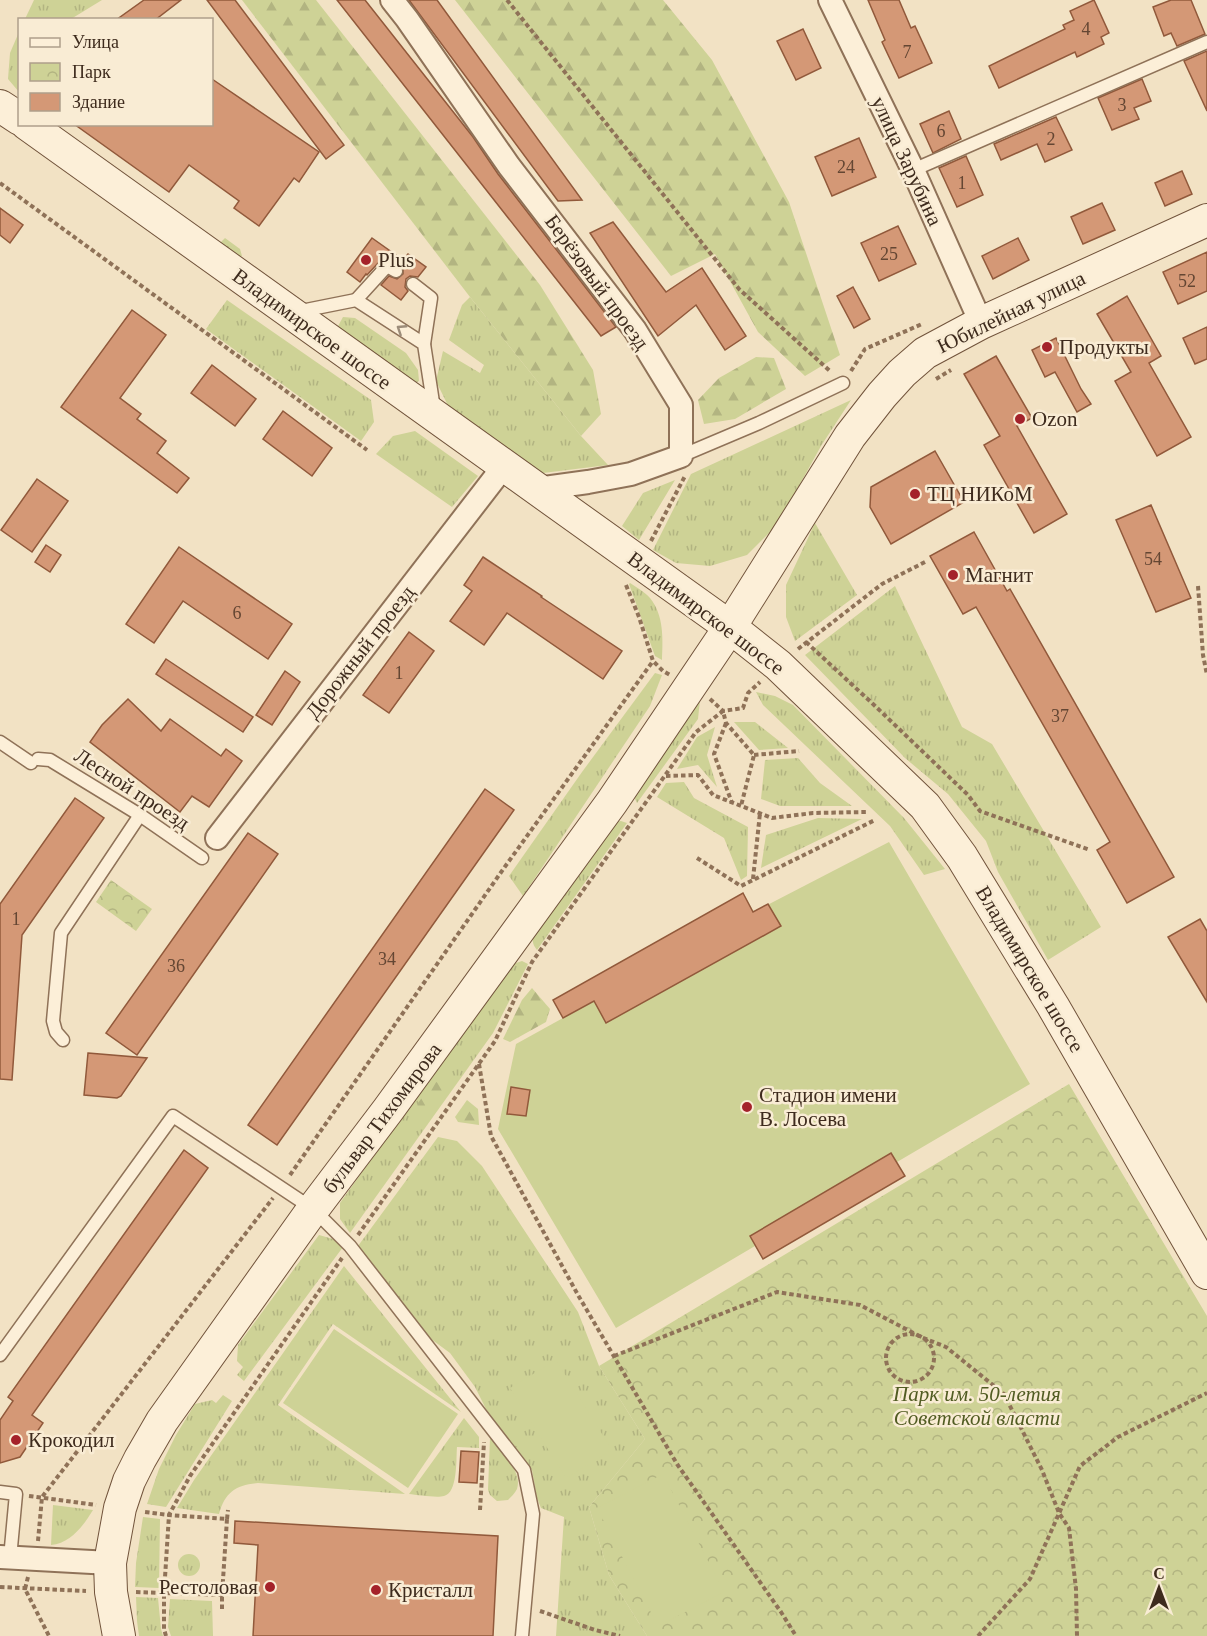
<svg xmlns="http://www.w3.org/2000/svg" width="1207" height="1636" viewBox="0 0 1207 1636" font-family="Georgia,serif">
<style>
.grass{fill:url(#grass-tufts)}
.forest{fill:url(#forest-firs)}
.park{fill:url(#park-crowns)}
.garden{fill:#ced296}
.building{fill:#d49876;stroke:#91593b;stroke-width:1.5}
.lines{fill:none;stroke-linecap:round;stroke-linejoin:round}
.lane-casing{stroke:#8f7258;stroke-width:15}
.street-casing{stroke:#8f7258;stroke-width:26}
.secondary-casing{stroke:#71533b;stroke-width:34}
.path{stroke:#8f7258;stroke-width:4;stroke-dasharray:4.5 3;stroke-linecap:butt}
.lane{stroke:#fcefd8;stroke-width:12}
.street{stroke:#fcefd8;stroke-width:22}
.secondary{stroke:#fcefd8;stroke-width:32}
.oneway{stroke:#9d8d7a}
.poi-dot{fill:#a4222a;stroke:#f9ecd4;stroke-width:2}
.labels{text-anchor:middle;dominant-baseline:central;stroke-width:5;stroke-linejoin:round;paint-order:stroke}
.number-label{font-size:18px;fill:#644633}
.street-label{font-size:21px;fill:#3e2b1d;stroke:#f9ecd4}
.poi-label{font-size:21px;fill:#3e2b1d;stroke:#f9ecd4;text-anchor:start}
.park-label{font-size:21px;font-style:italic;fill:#515c22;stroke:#f9ecd4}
</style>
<defs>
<pattern id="grass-tufts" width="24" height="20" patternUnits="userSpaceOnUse" patternTransform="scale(1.5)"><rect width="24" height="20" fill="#ced296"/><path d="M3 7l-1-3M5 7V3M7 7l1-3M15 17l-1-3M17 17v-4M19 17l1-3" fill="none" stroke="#b2b481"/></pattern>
<pattern id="forest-firs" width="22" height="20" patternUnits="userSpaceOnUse" patternTransform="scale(1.5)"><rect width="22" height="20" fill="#ced296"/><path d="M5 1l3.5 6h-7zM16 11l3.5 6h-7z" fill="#b2b481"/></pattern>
<pattern id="park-crowns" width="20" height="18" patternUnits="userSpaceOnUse" patternTransform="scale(1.5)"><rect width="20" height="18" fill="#ced296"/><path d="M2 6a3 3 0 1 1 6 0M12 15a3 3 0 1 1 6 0" fill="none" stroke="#b2b481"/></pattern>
</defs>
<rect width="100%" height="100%" fill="#f2e2c4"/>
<!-- grass -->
<g class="grass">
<path d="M34,0H102L71,19H25Z"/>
<path d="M19,32L20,91L19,92L8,79L10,53Z"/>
<path d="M225,238L240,249L242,256H232L220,243Z"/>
<path d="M470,297L581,436L608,465L535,474L454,418L436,381L443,351L480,373L484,365L449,340L462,305Z"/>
<path d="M227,300L371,400L374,422L361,441L206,329Z"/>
<path d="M343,317L355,318L406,353L418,370L419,381L411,385L337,328Z"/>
<path d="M851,400L821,446L778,524L747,555L710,566L676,563L653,550L691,474Z"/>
<path d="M415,431L478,476L452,507L376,454L393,436Z"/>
<path d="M675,480L639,540L622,526L643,493Z"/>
<path d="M815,523L857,595L795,641L786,617V585Z"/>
<path d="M630,583C636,587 645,592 650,598C664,615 663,639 662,660L655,656L629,584Z"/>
<path d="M895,586L962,727L992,744L1101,927L1048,960L998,872L986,841L948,794L905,758L805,655Z"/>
<path d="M655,673L662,675L650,706L523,896L509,876L582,772Z"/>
<path d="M756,692L775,696L793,705L904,818L945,869L924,875L890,826L763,705Z"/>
<path d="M700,700L698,719L637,803L634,797L682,718Z"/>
<path d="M734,722H755L788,748L759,750Z"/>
<path d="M715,727L707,755L717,787L698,765L677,769L697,737Z"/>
<path d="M798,758L820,783L852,806H780L761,799L765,760Z"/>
<path d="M684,782L694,798L748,827L747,876L741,880L724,838L657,797L666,783Z"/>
<path d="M818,818L862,819L761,868L766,835Z"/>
<path d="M621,821L627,823L537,950C532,944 532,939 533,931L614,822Z"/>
<path d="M522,961L528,964L493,1033L350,1233L340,1219V1203L510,965Z"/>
<path d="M438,1137L457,1141L482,1166L578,1312L599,1366L645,1439L589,1507L609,1575L647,1636H556L564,1517L541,1508L537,1498L532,1470L489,1415L475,1387L450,1353L427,1336L358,1246Z"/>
<path d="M319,1235L340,1241L343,1247L244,1381L237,1375L243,1367L237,1361L238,1345Z"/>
<path d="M344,1266L461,1412L333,1324L278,1405L405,1494L258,1483C236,1485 225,1492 219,1514L177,1508L194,1480Z"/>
<path d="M223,1395L232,1401L166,1507L147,1504L159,1469L176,1435L195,1404L212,1400L216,1403Z"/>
<path d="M464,1418L479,1437V1448L457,1447C456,1459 458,1493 444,1496C437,1498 417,1495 409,1494Z"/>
<path d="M490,1438C500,1451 523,1471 517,1489C515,1493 511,1497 508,1500L497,1501L490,1495L488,1490Z"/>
<path d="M53,1505L93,1510C83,1526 71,1543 51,1545Z"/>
<path d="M143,1517L160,1519L159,1588L135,1587L136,1563Z"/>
<circle cx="189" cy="1565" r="11"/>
<path d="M136,1597L158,1598L161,1629L163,1636H139L137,1621Z"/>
<path d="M170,1599L212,1601L213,1636H171L168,1627Z"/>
</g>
<!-- forest -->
<g class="forest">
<path d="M242,0H316L540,285L593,370L601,414L581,436L470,297Z"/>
<path d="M455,0H663L712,60L789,202L840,355L805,376L758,332L715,254L671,276Z"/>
<path d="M756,357L774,358L786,389L735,419L704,424L698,400L719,378Z"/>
<path d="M532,988L550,1009L546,1022L510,1042L503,1039L522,1000Z"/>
<path d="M434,1082L447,1083V1092L431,1113L421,1111L418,1103Z"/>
<path d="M467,1100L478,1109L479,1125L458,1122L455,1117Z"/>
</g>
<!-- park -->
<g class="park">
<path d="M111,880L152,909L136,931L96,902Z"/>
<path d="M1069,1084L1207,1316V1636H647L609,1575L589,1507L645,1439L599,1366Z"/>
</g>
<!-- garden -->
<g class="garden">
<path d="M889,842L1030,1084L897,1162L763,1259L755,1246L616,1328L498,1129L516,1044L563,1018L553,1000L743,893L754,912Z"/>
<path d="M334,1329L458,1414L408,1488L283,1403Z"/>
<path d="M556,1360L612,1450L566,1478L510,1388Z"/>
<path d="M663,1474L724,1592L658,1626L597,1508Z"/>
</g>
<!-- building -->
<g class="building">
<path d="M144,0H181L155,20H116Z"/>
<path d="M207,0H235L344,145L326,159Z"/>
<path d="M337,0H365L473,137L498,174L616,327L601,336Z"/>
<path d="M409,0H437L582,200L558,201Z"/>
<path d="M868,0H899L911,28L915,26L932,63L899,78L882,42L885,40Z"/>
<path d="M1094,0L1109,33L1101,37L1104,44L1077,57L1075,52L999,88L989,66L1065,29L1063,25L1074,20L1070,11Z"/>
<path d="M1171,0H1191L1205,34L1177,46L1171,33L1164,36L1153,7Z"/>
<path d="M803,29L821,68L796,80L777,41Z"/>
<path d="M1207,51V111L1184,61Z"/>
<path d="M212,79L319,152L299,182L294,178L259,226L234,208L239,201L189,165L169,192L74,124H212Z"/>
<path d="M1142,79L1151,101L1134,108L1139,119L1112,130L1098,98Z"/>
<path d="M949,111L961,139L933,153L920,124Z"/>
<path d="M1056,117L1072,150L1045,162L1037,144L1001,160L994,144Z"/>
<path d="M859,138L876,177L832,196L815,157Z"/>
<path d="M966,156L983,195L957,207L939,168Z"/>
<path d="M1182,171L1192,194L1165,206L1155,183Z"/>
<path d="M1102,203L1115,230L1083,244L1071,217Z"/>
<path d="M0,208L23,225L10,243L0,235Z"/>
<path d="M613,222L666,292L702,268L746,336L725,350L696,305L658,336L590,233Z"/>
<path d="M898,226L916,264L879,281L861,243Z"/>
<path d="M372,238L403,260L408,254L426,267L418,277L410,276L406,279L405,287L408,291L401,300L381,285L389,276L397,279L403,274V266L391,259L387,258L381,260L367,275L366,274L360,282L347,272Z"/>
<path d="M1018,238L1029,260L993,279L982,256Z"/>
<path d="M1207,252V291L1178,304L1163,272Z"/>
<path d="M853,287L870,319L854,328L837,296Z"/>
<path d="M1127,296L1161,356L1149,363L1191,437L1157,456L1115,381L1131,372L1097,314Z"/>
<path d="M132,310L166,335L120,398L141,414L137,419L166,441L157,453L189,478L177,493L61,407Z"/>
<path d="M1207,327V359L1195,364L1183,338Z"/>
<path d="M1056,338L1081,389L1091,404L1077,412L1055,372L1045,377L1032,350Z"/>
<path d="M996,356L1032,418L1017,426L1067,514L1034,533L984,445L1000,436L964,374Z"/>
<path d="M212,365L256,399L235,426L191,393Z"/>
<path d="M283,411L332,448L312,476L263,439Z"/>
<path d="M935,451L964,502L891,544L870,507L871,487Z"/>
<path d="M37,479L68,501L32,552L1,530Z"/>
<path d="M1151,505L1191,598L1156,612L1116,520Z"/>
<path d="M974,532L1007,591L1010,589L1174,877L1127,903L1097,850L1110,842L976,607L963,614L930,556Z"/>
<path d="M46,545L61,555L50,572L35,562Z"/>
<path d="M179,547L292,624L268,659L183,601L154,643L126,624Z"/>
<path d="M483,557L542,596L541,597L622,651L603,679L507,613L484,645L450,621L472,591L464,585Z"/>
<path d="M409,632L434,651L389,713L363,695Z"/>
<path d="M166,659L253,717L243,732L156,674Z"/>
<path d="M285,671L300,682L272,725L256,715Z"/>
<path d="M128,699L161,731L170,719L221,756L226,749L242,761L209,807L192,796L180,812L90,742L102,725Z"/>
<path d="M485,789L514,810L277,1145L248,1125Z"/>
<path d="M75,798L104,818L22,935L12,1080L0,1079V904Z"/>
<path d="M248,833L278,854L137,1055L106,1033Z"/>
<path d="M743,893L753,912L768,904L781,926L606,1023L594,1001L563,1018L553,1000Z"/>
<path d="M1200,919L1207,931V1002L1168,937Z"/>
<path d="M88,1053L147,1058L121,1096L117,1098L84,1095Z"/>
<path d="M511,1087L530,1090L526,1116L507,1114Z"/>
<path d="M184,1150L208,1168L32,1415L43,1423L20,1457L0,1463V1420L13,1401L8,1397Z"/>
<path d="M891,1153L905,1176L763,1259L750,1236Z"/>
<path d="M461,1451L479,1452L477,1483L459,1482Z"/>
<path d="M235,1521L498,1536L493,1636H253L258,1545L234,1543Z"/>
</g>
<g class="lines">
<!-- lane casing -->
<g class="lane-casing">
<g id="lane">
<path d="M913,170L1207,42"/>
<path d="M413,284L431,298L424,344"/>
<path d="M356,300L387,266L396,271"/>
<path d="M296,312L356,300L424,344L434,409"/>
<path d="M681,456L759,423L843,383"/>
<path d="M0,742L31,763"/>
<path d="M38,759L50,760L140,815L202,858"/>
<path d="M63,1040L56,1032L53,1021L61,933L140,815"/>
<path d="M0,1355L173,1116L313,1209L350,1246L524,1470L533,1514L522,1636"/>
<path d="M0,1492L16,1494L10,1558"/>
</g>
</g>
<!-- street casing -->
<g class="street-casing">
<g id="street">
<path d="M392,0L407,19L509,166L635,330L681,405V456L631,474L588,482L537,489"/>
<path d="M830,0L913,170L981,323"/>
<path d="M217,838L504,466"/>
<path d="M0,1557L110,1563"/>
</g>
</g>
<!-- secondary casing -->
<g class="secondary-casing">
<g id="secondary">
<path d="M0,106L20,119"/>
<path d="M27,124L730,627L778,665L925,806L962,857L1053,1006L1207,1273"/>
<path d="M119,1636L111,1592L110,1563L120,1508L129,1481L140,1459L162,1421L313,1209L388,1110L612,802L730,627L850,436L882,395L902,373L925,353L981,323L1207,220"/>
</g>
</g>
<!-- path -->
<g class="path">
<path d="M507,0L739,289L831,372"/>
<path d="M0,183L367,450"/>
<path d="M851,371L865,349L922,324"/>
<path d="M936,379L951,370"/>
<path d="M651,541L685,476"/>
<path d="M626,585L639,617L653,661L663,671L670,675"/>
<path d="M1198,586L1203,655L1207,675"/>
<path d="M806,642L873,704L968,795L980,811L1090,850"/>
<path d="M798,649L882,584L925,562"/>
<path d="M710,699L723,711L743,708L748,693L760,682"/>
<path d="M726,723L714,754L732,803"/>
<path d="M754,755L799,751"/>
<path d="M666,776L698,775L713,795L772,818L813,813L866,812"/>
<path d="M697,858L741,886L875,820"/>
<path d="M753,879L760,813"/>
<path d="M479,1064L491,1136L578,1295L677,1464L781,1612L796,1636"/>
<path d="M290,1175L504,868L653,661"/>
<path d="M358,1235L495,1041L532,962L696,732L723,711L726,723L754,755L741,806"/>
<circle cx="910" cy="1358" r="24"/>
<path d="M614,1356L777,1292L860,1305L921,1337L946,1347L1004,1394L1042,1470L1059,1513L1069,1528L1076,1589L1077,1636"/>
<path d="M29,1496L96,1505"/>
<path d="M480,1510L484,1442"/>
<path d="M227,1519L228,1510"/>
<path d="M38,1541L42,1497L273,1198"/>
<path d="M28,1577L25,1589L49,1636"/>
<path d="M0,1587L86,1591"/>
<path d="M136,1592L222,1595L227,1519L169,1515L145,1512"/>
<path d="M222,1609V1595"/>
<path d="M540,1611L595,1630L620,1636"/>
<path d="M166,1636L164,1629V1593L169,1515L190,1476L342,1258"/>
<path d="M978,1636L1030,1579L1080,1466L1118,1437L1207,1393"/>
</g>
<!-- lane -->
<use href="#lane" class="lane"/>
<!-- street -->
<use href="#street" class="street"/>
<!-- secondary -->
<use href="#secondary" class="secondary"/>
</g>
<!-- one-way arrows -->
<defs><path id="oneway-chevron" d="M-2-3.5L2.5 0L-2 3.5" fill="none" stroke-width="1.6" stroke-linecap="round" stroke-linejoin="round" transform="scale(1.5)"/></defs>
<use class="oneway" href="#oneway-chevron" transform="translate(401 329) rotate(-147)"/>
<!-- markers -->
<g class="poi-dot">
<circle cx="366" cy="260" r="6"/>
<circle cx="1047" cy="347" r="6"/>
<circle cx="1020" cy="419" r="6"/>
<circle cx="915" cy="494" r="6"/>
<circle cx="953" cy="575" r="6"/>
<circle cx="747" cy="1107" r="6"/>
<circle cx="16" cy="1440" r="6"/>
<circle cx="270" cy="1587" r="6"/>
<circle cx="376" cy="1590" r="6"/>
</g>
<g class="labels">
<!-- number labels -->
<g class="number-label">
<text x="1086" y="29">4</text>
<text x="907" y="52">7</text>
<text x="1122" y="105">3</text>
<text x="941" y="131">6</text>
<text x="1051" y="139">2</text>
<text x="846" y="167">24</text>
<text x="962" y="183">1</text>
<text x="889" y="254">25</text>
<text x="1187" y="281">52</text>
<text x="1153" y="559">54</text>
<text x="237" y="613">6</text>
<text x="399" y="673">1</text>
<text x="1060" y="716">37</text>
<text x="16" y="919">1</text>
<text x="387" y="959">34</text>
<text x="176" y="966">36</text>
</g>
<!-- street labels -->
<g class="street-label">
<text transform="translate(907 161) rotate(65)">улица Зарубина</text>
<text transform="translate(597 282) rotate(54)">Берёзовый проезд</text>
<text transform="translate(1011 312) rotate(-26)">Юбилейная улица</text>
<text transform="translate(312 329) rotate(36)">Владимирское шоссе</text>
<text transform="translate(706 613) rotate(37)">Владимирское шоссе</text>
<text transform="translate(360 652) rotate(-52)">Дорожный проезд</text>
<text transform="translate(132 789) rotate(33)">Лесной проезд</text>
<text transform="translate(1030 969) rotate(59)">Владимирское шоссе</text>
<text transform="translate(382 1118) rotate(-53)">бульвар Тихомирова</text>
</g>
<!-- poi labels -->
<g class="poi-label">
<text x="378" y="260">Plus</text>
<text x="1059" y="347">Продукты</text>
<text x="1032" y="419">Ozon</text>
<text x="927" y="494">ТЦ НИКоМ</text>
<text x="965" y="575">Магнит</text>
<text x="759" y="1095">Стадион имени<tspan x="759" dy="24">В. Лосева</tspan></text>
<text x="28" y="1440">Крокодил</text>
<text x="258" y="1587" text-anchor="end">Рестоловая</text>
<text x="388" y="1590">Кристалл</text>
</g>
<!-- park labels -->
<g class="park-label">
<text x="977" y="1394">Парк им. 50-летия<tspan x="977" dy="24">Советской власти</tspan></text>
</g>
</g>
<!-- legend -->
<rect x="18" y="18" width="195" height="108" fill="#f9ecd4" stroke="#ae9f8b" stroke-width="1.5"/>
<rect x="30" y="38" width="30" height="9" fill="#fcefd8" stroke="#ae9f8b" stroke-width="1.5"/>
<text x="72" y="48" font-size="18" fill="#3e2b1d">Улица</text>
<rect x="30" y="63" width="30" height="18" fill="url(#park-crowns)" stroke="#ae9f8b" stroke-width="1.5"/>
<text x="72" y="78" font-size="18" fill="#3e2b1d">Парк</text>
<rect x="30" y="93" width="30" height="18" fill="#d49876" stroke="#ae9f8b" stroke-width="1.5"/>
<text x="72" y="108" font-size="18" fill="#3e2b1d">Здание</text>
<!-- north arrow -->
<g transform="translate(1159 1588)" stroke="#f9ecd4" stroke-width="4.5" paint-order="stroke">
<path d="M0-4.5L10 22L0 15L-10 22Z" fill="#3e2b1d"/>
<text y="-9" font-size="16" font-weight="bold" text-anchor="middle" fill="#3e2b1d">С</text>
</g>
</svg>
